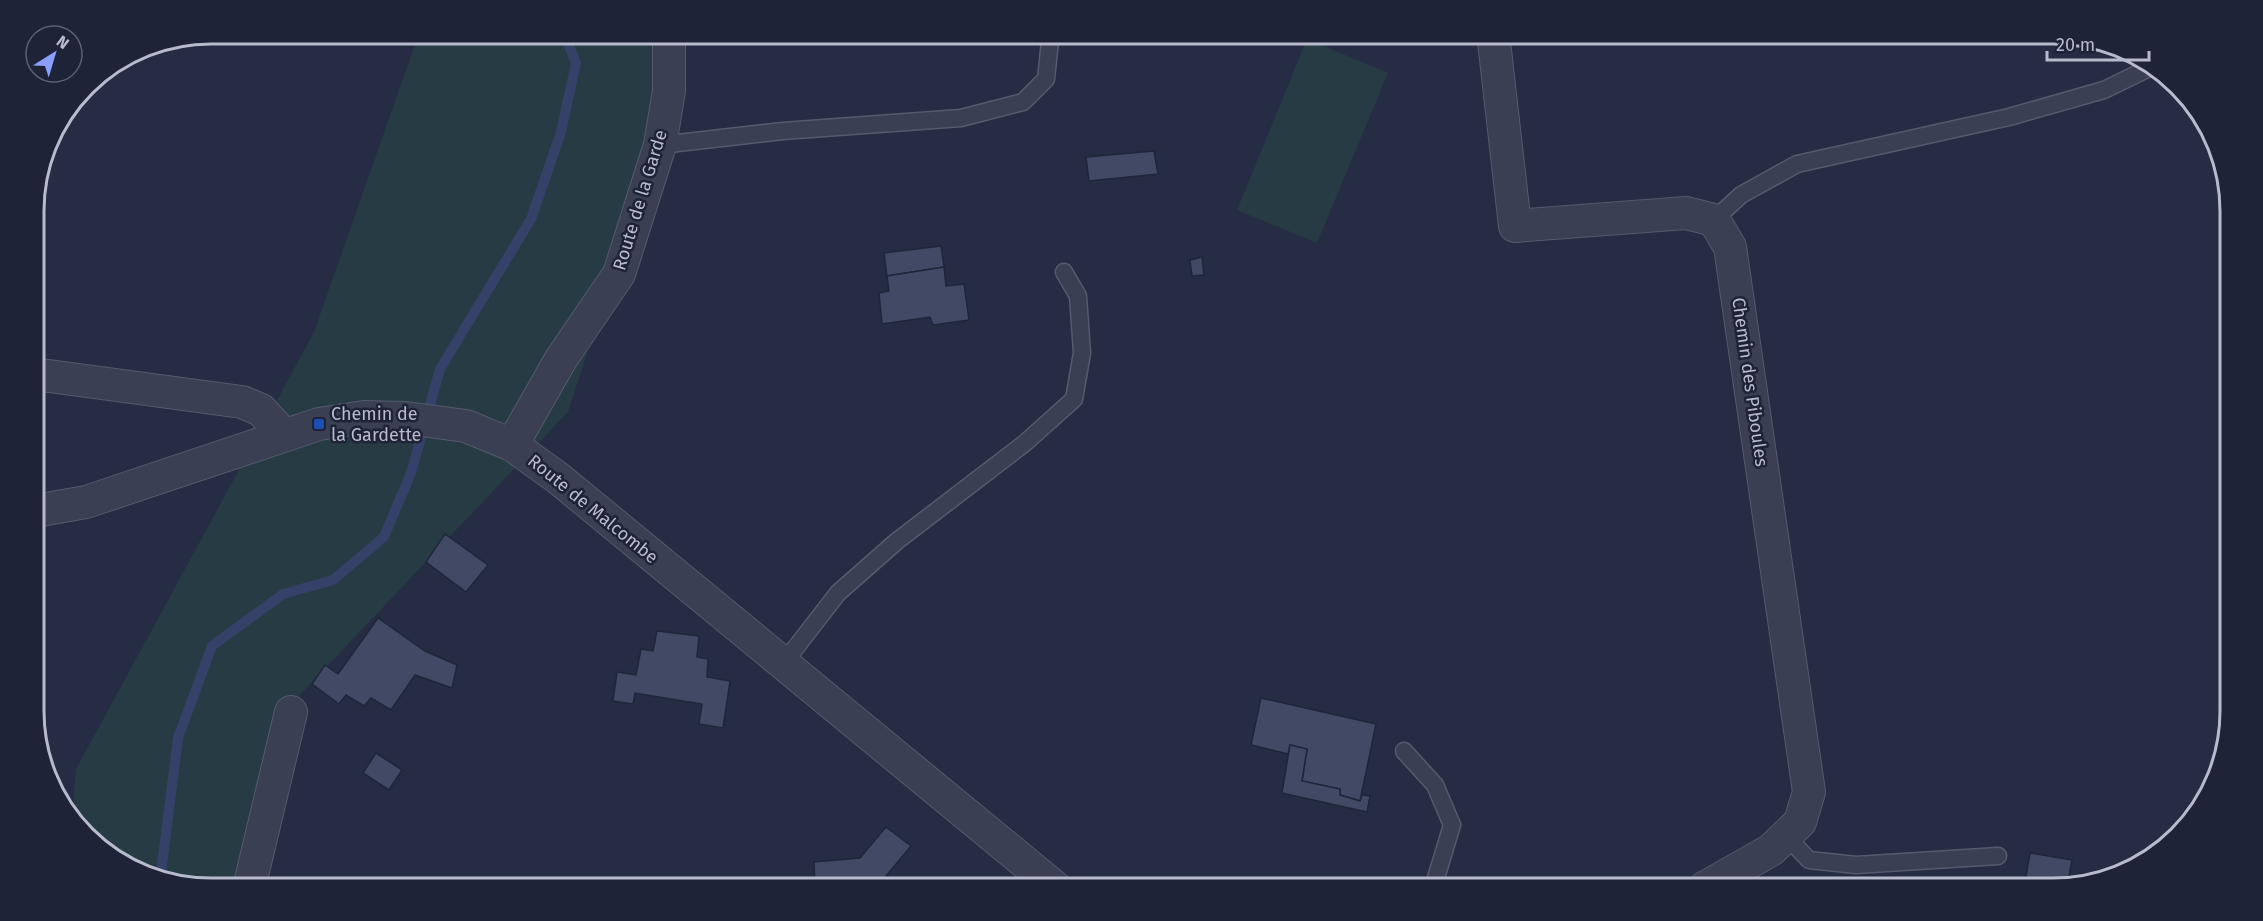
<svg xmlns="http://www.w3.org/2000/svg" width="2263" height="921" viewBox="0 0 2263 921" font-family="'Fira Sans',sans-serif">
<style>
.green{fill:#273b44}
.lines{fill:none;stroke-linecap:round;stroke-linejoin:round}
.stream{stroke:#364169;stroke-width:10}
.building{fill:#424964;stroke:#20263a;stroke-width:1.5}
.service-casing{stroke:#555a6d;stroke-width:19}
.minor-casing{stroke:#555a6d;stroke-width:34}
.service{stroke:#3a3f53;stroke-width:16}
.minor{stroke:#3a3f53;stroke-width:32}
.transit-dot{fill:#1a4fb4;stroke:#1e2338;stroke-width:2}
.labels{text-anchor:middle;dominant-baseline:central;stroke-width:5;stroke-linejoin:round;paint-order:stroke}
.street-label{font-size:18px;fill:#b7bbcd;stroke:#1e2338}
.poi-label{font-size:18px;fill:#b7bbcd;stroke:#1e2338;text-anchor:start}
.rim{fill:none;stroke:#b7bbcd;stroke-width:3}
</style>
<rect width="100%" height="100%" fill="#252c43"/>
<!-- green -->
<g class="green">
<path d="M419,33H651L675,82L568,412L280,716L250,888H210L153,878L77,827L72,818L76,769L314,332Z"/>
<path d="M1307,39L1388,73L1317,243L1237,210Z"/>
</g>
<g class="lines">
<!-- stream -->
<path class="stream" d="M160,880L178,738L212,646L283,594L333,580L384,537L411,473L440,369L531,219L561,132L576,63L564,33"/>
</g>
<!-- building -->
<g class="building">
<path d="M1154,151L1158,174L1089,181L1086,157Z"/>
<path d="M941,246L944,267L887,276L884,253Z"/>
<path d="M1202,257L1204,275L1192,276L1190,260Z"/>
<path d="M944,267L946,286L964,284L969,320L933,325L930,317L882,324L879,293L889,291L887,276Z"/>
<path d="M445,534L488,565L466,592L426,562Z"/>
<path d="M378,618L425,651L457,665L452,688L415,675L391,710L371,698L364,706L346,695L339,704L312,684L325,665L338,674Z"/>
<path d="M657,631L699,636L697,657L708,659L707,677L730,681L723,728L699,724L702,704L635,693L633,704L613,701L617,672L636,675L641,649L653,651Z"/>
<path d="M1261,698L1376,724L1360,801L1340,795V789L1302,781L1307,749L1290,745L1288,754L1251,745Z"/>
<path d="M1290,745L1307,749L1302,781L1340,789V795L1360,801L1362,795L1370,796L1367,812L1282,793Z"/>
<path d="M376,753L402,770L389,790L363,773Z"/>
<path d="M886,827L911,846L886,876L885,888H815L814,862L860,858Z"/>
<path d="M2030,853L2072,860L2067,887L2024,888Z"/>
</g>
<g class="lines">
<!-- service casing -->
<g class="service-casing">
<g id="service">
<path d="M660,145L783,131L961,118L1023,102L1046,79L1050,41L1046,33"/>
<path d="M1714,220L1741,195L1797,164L2009,117L2104,90L2147,69"/>
<path d="M783,664L838,593L897,541L1025,443L1074,399L1082,353L1078,296L1064,272"/>
<path d="M1404,751L1435,785L1452,825L1433,888"/>
<path d="M1786,836L1809,860L1856,865L1998,856"/>
</g>
</g>
<!-- minor casing -->
<g class="minor-casing">
<g id="minor">
<path d="M1493,33L1515,226L1686,213L1714,220L1730,247L1809,792L1800,822L1771,850L1704,888"/>
<path d="M34,374L242,402L261,410L283,434"/>
<path d="M512,445L561,359L619,274L660,145L669,91V33"/>
<path d="M35,511L86,502L319,424L364,417L406,418L466,426L512,445L558,478L1056,888"/>
<path d="M249,888L291,712"/>
</g>
</g>
<!-- service -->
<use href="#service" class="service"/>
<!-- minor -->
<use href="#minor" class="minor"/>
</g>
<!-- markers -->
<rect class="transit-dot" x="313" y="418" width="12" height="12" rx="3"/>
<g class="labels">
<!-- street labels -->
<g class="street-label">
<text transform="translate(640 200) rotate(-73)">Route de la Garde</text>
<text transform="translate(1750 382) rotate(82)">Chemin des Piboules</text>
<text transform="translate(593 509) rotate(39)">Route de Malcombe</text>
</g>
<!-- poi labels -->
<g class="poi-label">
<text x="331" y="414">Chemin de<tspan x="331" dy="21">la Gardette</tspan></text>
</g>
</g>
<!-- crop -->
<path d="M0 0H2263V921H0ZM211 44H2053A167 167 0 0 1 2220 211V711A167 167 0 0 1 2053 878H211A167 167 0 0 1 44 711V211A167 167 0 0 1 211 44Z" fill="#1e2338" fill-rule="evenodd"/>
<path class="rim" d="M211 44H2053A167 167 0 0 1 2220 211V711A167 167 0 0 1 2053 878H211A167 167 0 0 1 44 711V211A167 167 0 0 1 211 44Z"/>
<!-- north arrow -->
<g transform="translate(54 54) rotate(37)"><circle r="28" fill="#1e2338" stroke="#5b6074" stroke-width="1.5"/>
<path d="M0-4.5L10 22L0 15L-10 22Z" fill="#8b9ffd"/>
<text y="-9" font-size="16" font-weight="bold" text-anchor="middle" fill="#b7bbcd">N</text>
</g>
<!-- scale -->
<path d="M2047 51v9h102v-9" fill="none" stroke="#b7bbcd" stroke-width="3"/>
<text x="2056" y="51" font-size="18" fill="#b7bbcd" stroke="#1e2338" stroke-width="4.5" paint-order="stroke">20 m</text>
</svg>
